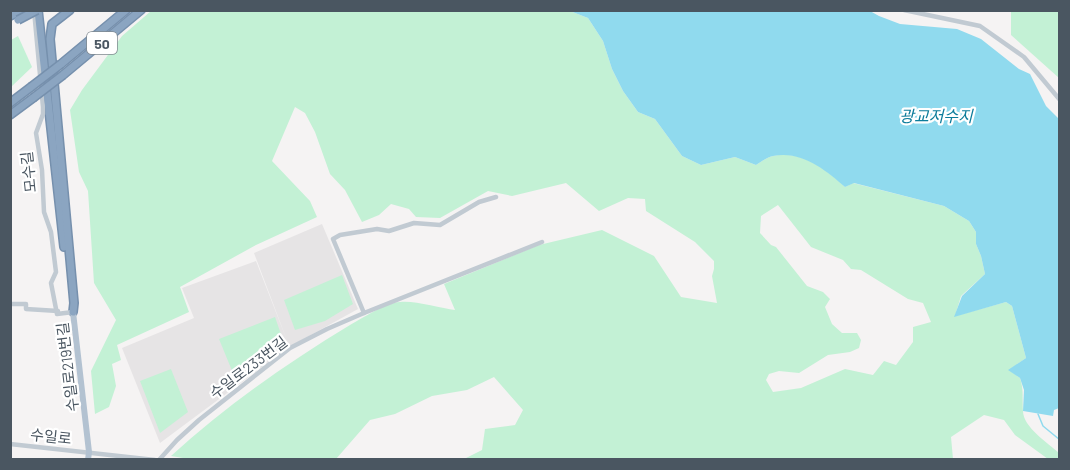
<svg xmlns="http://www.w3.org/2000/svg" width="1070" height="470" viewBox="0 0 1070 470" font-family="Barlow,'Noto Sans KR',sans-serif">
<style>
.education{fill:#e6e4e5}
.green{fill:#c3f1d5;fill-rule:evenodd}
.water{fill:#90daee}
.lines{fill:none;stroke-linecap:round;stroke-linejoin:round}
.stream{stroke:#90daee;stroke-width:1.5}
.highway-casing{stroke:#7690ad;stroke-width:10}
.minor{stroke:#c1cad2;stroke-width:4.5}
.major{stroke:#b3c2d1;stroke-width:6}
.highway{stroke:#8ba5c1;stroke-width:7}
.highway-bridge-casing{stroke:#7690ad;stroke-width:10;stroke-linecap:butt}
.highway-bridge{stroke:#8ba5c1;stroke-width:7}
.labels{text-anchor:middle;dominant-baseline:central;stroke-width:4.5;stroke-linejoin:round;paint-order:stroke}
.shield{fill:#fff;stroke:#808990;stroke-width:1.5}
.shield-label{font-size:14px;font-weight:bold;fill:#4a5661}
.street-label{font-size:15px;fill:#4a5661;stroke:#fff}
.water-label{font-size:16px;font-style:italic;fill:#0c7c9b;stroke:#fff}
</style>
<rect width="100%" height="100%" fill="#f5f3f3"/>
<!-- education -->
<path class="education" d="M322,224L358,309L289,347L160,443L122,348L194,318L182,288L256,261L288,343L254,253Z"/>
<!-- green -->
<g class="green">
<path d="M151,11H570L588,18L603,41L612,69L623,91L638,112L655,119L682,156L701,165L735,157L756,165C761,162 767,157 773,156C801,150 826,169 845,187L853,183L944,206L969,221L976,232V244L981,256L985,274L961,296L955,316L1006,302L1012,306L1026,358L1009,370L1020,378C1024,390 1022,398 1023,411C1023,427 1048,443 1059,453V459H1048L1015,435L1004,420L984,415L951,437L953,459H464L482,450L485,429L515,425L523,410L494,377L467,390L432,396L395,414L370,420L336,459L195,460L171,456C226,406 287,363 350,325C363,318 385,303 400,302C413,300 441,308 455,310L444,284L539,245L602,230L654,256L681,297L717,303L712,276L714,269V261L695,242L646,211L645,199L628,198L599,211L566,183L512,196L488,191L440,218L416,217L409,209L391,204L379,215L362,222L345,190L330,174L315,132L305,113L295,107L272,161L310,201L317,217L256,245L180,287L189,312L117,345L121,360L112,364L116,386L109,407L95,414L91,371L116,320L94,283L88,191L79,172L70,110L82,90L122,36ZM778,205L811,247L843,260L851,269L861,270L908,299L923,303L931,322L913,327V342L896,365L884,361L873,375L845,369L801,388L773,392L766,380L769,374L779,371L799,373L828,355L850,352L859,348L861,340L857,333H842L832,324L825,307L830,299L823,292L807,286L776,247L771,245L760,233L761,216Z"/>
<path d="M1011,11H1059V78L1011,35Z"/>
<path d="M18,36L32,67L11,87V40Z"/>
<path d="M342,275L353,304L325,321L295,330L284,300Z"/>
<path d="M275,317L283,340L235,378L219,339Z"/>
<path d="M171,369L188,412L160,433L140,381Z"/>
</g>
<!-- water -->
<path class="water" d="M570,11H870L879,16L900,24L957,29L981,39L1019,69L1030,74L1046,106L1059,119V408L1054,410L1053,416L1023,411L1024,390L1020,378L1008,370L1026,358L1012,306L1006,302L954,317L962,296L985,274L981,256L976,244V232L969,221L944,206L854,183L845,187C826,170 801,150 773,156C767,157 761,162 756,165L735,157L701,165L682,156L655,119L638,112L623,91L612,69L603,41L588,18Z"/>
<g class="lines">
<!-- stream -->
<path class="stream" d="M1038,414L1043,426L1060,440"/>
<!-- highway casing -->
<g class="highway-casing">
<g id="highway">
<path d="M38,10L64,247"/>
<path d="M70,10L52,24L50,39L74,303L73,312"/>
<path d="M10,16L22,10"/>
<path d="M61,64L126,10"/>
<path d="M63,75L141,10"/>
<path d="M10,103L31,87"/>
<path d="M10,115L33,98"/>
</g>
</g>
<!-- minor -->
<g class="minor">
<path d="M34,10L43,107V114L36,133L42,170L44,212L51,232L56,272L51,283L57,314L73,312"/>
<path d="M904,10L980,26L1024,57L1060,100"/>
<path d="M10,304H26V309L58,311"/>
<path d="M364,313L542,242"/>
<path d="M10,444L155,460"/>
<path d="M159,460L177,440L199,420L290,348L327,329L364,313L333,239L340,235L377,229L389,231L414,223L440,225L479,202L496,197"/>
</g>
<!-- major -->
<path class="major" d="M73,312L89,452L88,460"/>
<!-- highway -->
<use href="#highway" class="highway"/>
<!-- highway-bridge casing -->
<g class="highway-bridge-casing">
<g id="highway-bridge">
<path d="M18,20L37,10"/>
<path d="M31,87L61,64"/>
<path d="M33,98L63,75"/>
</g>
</g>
<!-- highway-bridge -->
<use href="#highway-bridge" class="highway-bridge"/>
</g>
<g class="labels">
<!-- shield labels -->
<rect class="shield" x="87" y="32" width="30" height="22" rx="4.5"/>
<g class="shield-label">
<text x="102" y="43">50</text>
</g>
<!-- street labels -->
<g class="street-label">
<text transform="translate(28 172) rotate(-96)">모수길</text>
<text transform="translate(67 367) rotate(-97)">수일로219번길</text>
<text transform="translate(248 367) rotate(-37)">수일로233번길</text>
<text transform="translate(51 436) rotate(6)">수일로</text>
</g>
<!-- water labels -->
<g class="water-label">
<text x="936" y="115">광교저수지</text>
</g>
</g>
<!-- border -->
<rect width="1070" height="470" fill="none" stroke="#4a5661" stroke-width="24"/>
</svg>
